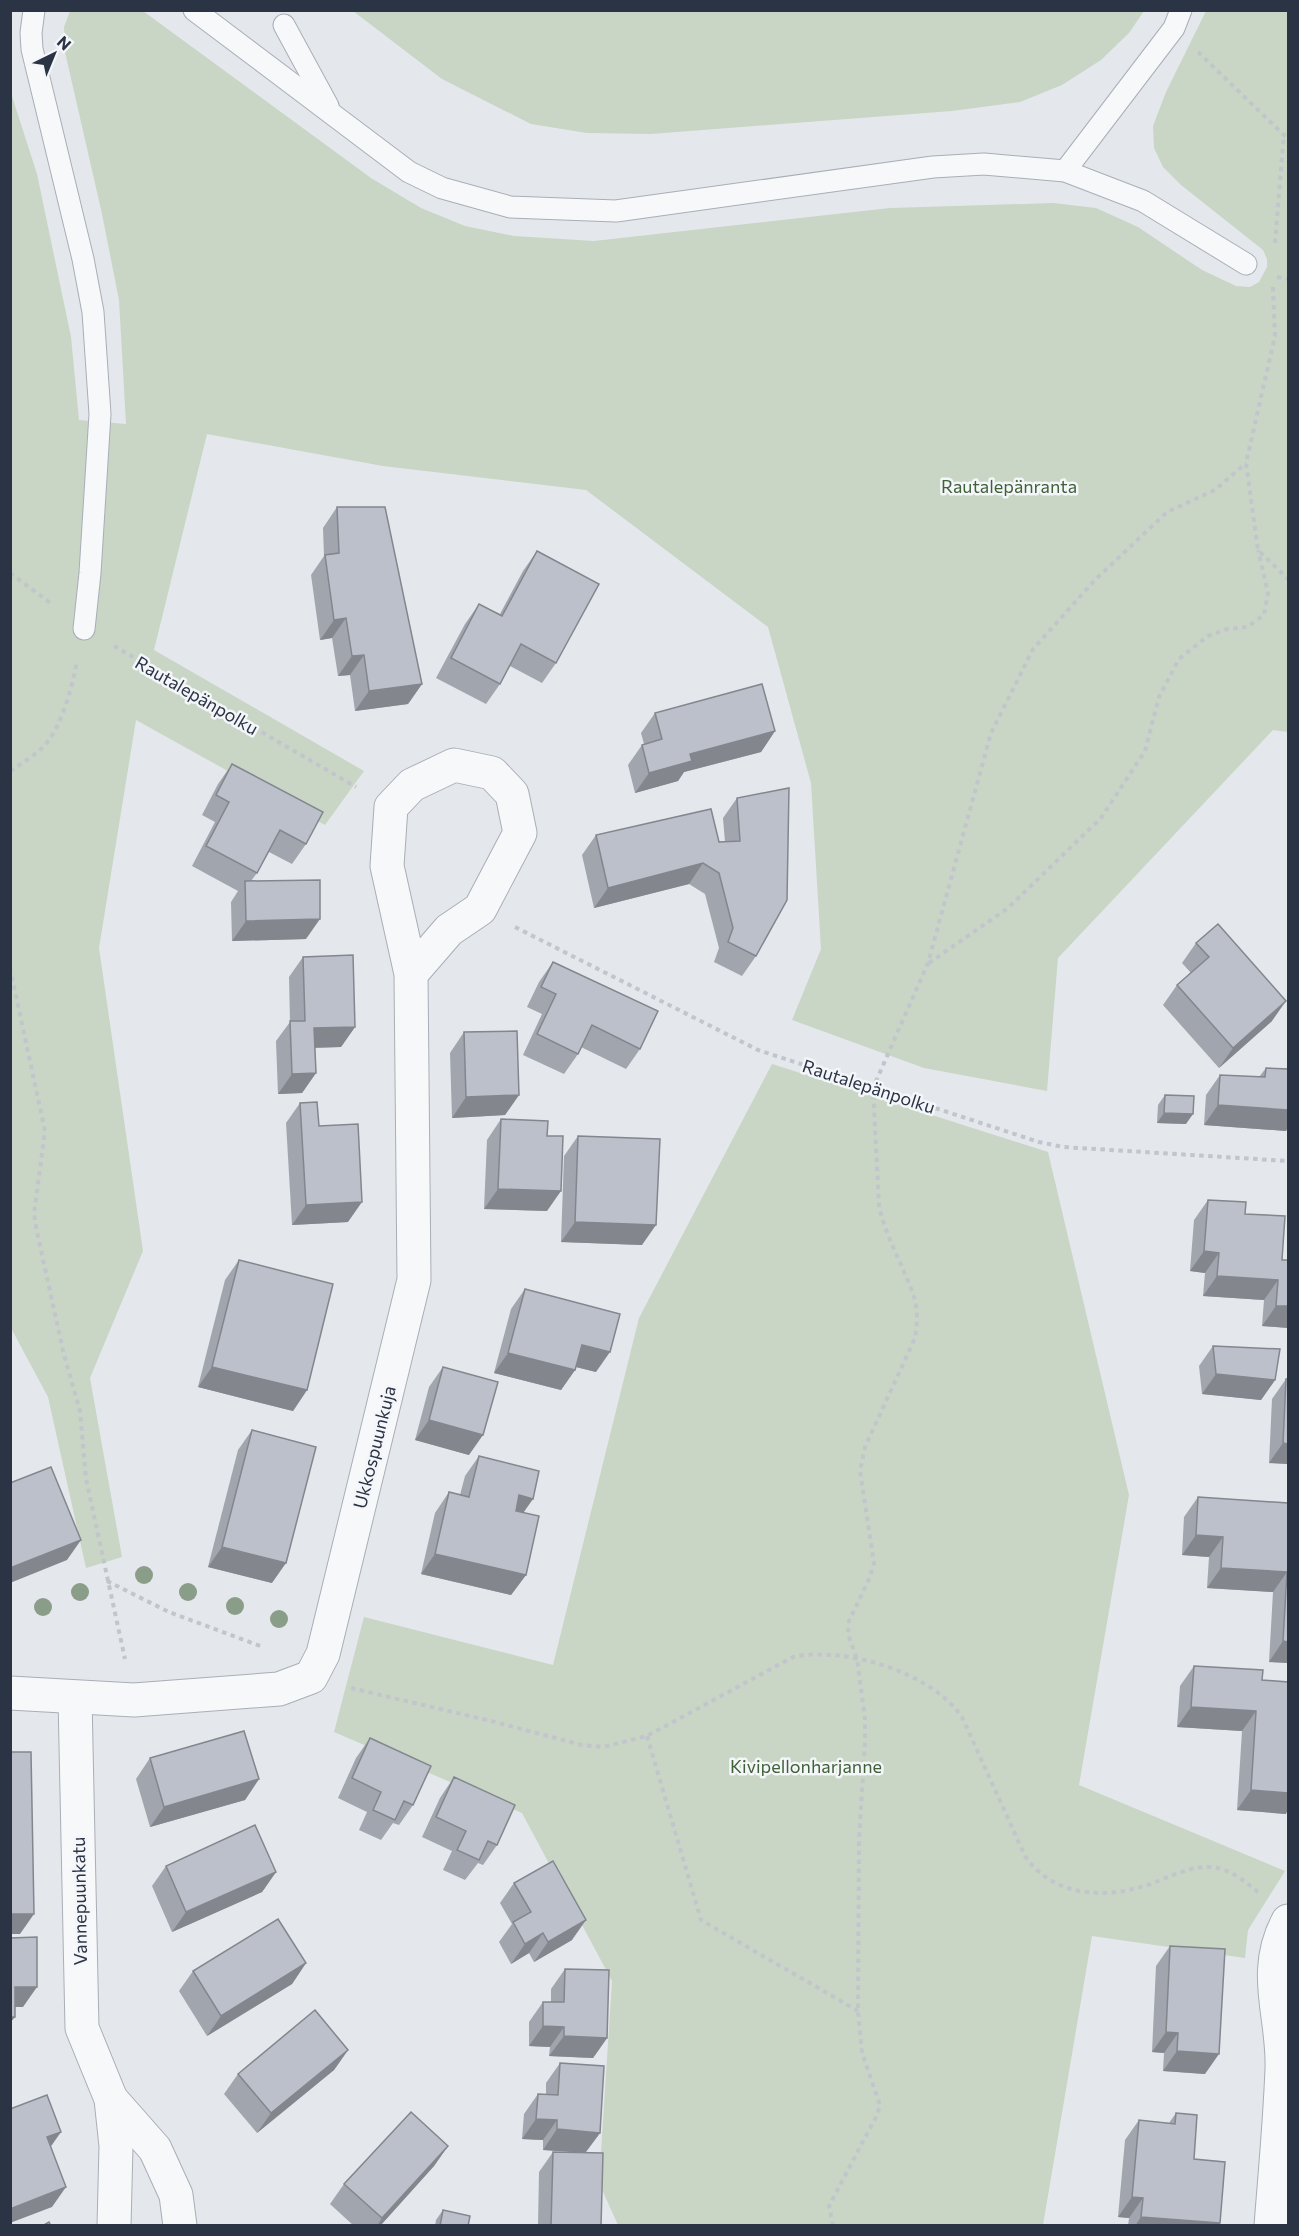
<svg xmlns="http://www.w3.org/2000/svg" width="1299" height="2236" viewBox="0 0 1299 2236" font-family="Commissioner,sans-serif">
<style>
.green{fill:#c9d6c5}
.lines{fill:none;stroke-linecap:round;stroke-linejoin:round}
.lane-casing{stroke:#a9aeb7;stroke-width:23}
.street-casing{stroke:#a9aeb7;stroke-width:35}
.path{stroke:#c2c5cb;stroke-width:4;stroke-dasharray:4.5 4.5;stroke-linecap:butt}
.lane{stroke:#f7f8fa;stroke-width:21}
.street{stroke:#f7f8fa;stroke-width:33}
.tree{fill:#899d89}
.wall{fill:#a1a5ae}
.shaded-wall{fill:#83868d}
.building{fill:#bbc0ca;stroke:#83868d;stroke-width:1.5}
.labels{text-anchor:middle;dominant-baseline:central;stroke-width:5;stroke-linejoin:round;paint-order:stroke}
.park-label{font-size:18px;fill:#3f6138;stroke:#f4f6f9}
.street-label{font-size:18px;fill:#2b3445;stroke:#f4f6f9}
</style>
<rect width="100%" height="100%" fill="#e4e7ec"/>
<!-- green -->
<g class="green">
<path d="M70,11H143L371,178L421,208L465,226L514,236L594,241L890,208L1053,203L1096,208L1138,227L1202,270L1236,286L1250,287L1259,282L1267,267V259L1263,250L1181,185L1163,167L1154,148L1153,126L1166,92L1206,11H1288V732L1273,730L1058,958L1047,1091L924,1068L792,1020L821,949L811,783L768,627L586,490L383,466L207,434L154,650L364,771L325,825L136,720L99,948L143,1251L90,1378L122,1557L86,1568L48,1397L11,1328L10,90L37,174L71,337L79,420L126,424L119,300L102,214L65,52L64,27Z"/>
<path d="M353,11H1144L1129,33L1101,60L1062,85L1020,102L952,111L651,134L587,133L531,124L442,79Z"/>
<path d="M772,1064L1048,1152L1129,1495L1079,1785L1285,1871L1248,1930L1245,1958L1092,1936L1043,2225H618L599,2183L612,1981L522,1813L334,1732L364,1617L553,1665L639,1318Z"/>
</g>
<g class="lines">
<!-- lane casing -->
<g class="lane-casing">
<g id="lane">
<path d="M34,10L31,33L32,49L83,259L93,312L100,414L90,573L84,629"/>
<path d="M194,10L409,172L442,188L510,207L616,211L933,167L984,164L1065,171L1143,201L1246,264"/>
<path d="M284,25L328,106"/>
<path d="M1065,171L1174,28L1181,10"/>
</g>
</g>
<!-- street casing -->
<g class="street-casing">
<g id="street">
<path d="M10,1693L134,1700L279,1689L311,1677L323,1654L414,1280L411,974L387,866L391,807L412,785L454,765L492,773L512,794L520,833L480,909L449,930L411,974"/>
<path d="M75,1698L82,2028L111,2099L116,2146L114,2226"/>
<path d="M111,2099L155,2149L176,2195L180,2226"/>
<path d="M1271,2226C1275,2174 1280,2121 1282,2069C1284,2016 1260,1973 1288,1921"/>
</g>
</g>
<!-- path -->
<g class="path">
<path d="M1198,52L1288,139"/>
<path d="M1275,243L1284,133"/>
<path d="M1277,277L1288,279"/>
<path d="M1273,287L1275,336L1246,463L1258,550L1288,579"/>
<path d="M10,573L53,605"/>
<path d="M114,646L356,787"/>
<path d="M10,771C21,764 32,757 41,749C61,731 72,687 77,661"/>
<path d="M515,927L758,1050L1039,1142L1063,1147L1288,1161"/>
<path d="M929,963L1008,908L1101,818L1145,751L1159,697L1179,659L1208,636L1227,629L1247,627L1264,615L1268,593L1258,550"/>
<path d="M10,968L45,1131L34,1214L37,1232L64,1355L80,1411L86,1479L125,1659"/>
<path d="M107,1581L169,1612L263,1647"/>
<path d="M351,1688L491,1721L582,1745L603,1747L647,1736L793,1657C845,1646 931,1672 962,1717L1025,1856C1050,1893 1096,1899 1137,1888C1160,1883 1183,1867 1207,1867C1229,1867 1243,1880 1259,1893"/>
<path d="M647,1736L701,1920L858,2011"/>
<path d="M833,2226L829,2206L877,2115L880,2105L862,2053L858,2011L859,1840L865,1742V1719L857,1659L848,1634L849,1621L870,1577L874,1563L860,1471L865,1447L915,1338C917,1326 918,1312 915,1300C905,1268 886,1239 879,1206L873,1088L928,963L991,733L1033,649L1095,580L1167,512L1215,490L1246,463"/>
</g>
<!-- lane -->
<use href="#lane" class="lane"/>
<!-- street -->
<use href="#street" class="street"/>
</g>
<!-- trees -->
<g class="tree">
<circle cx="144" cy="1575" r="9"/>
<circle cx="80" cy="1592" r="9"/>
<circle cx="188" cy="1592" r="9"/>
<circle cx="235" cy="1606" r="9"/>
<circle cx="43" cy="1607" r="9"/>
<circle cx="279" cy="1619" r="9"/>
</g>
<!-- wall -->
<g class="wall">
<path d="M337,507L422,684L408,704L355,711L350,675L338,676L332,638L320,640L311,575L324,556L323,528Z"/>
<path d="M537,551L556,663L542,683L510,666L500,684L486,704L436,678L465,624L479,604L500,614L523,571Z"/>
<path d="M655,713L775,731L761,752L684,772L678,781L635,793L628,765L642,745L644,744L641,733Z"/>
<path d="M232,764L306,844L292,864L269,852L257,873L251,881L306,939L232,941L231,902L238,891L192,866L215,822L202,815L218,784Z"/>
<path d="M737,798L756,956L742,976L714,962L719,948L705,894L689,884L594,908L582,855L596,835L725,842L723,818Z"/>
<path d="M1196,943L1272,1021L1219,1068L1163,1005L1177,985L1191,973L1182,963Z"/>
<path d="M303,957L355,1027L341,1047L315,1048L316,1073L302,1093L278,1094L276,1041L290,1022L289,977Z"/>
<path d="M553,962L640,1049L626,1069L581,1047L578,1054L564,1074L523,1055L542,1014L527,1007L539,982Z"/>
<path d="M464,1032L519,1095L505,1115L452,1118L450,1053Z"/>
<path d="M1266,1068L1286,1131L1204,1125L1206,1095L1220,1075L1259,1077Z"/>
<path d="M1165,1095L1186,1124L1157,1123L1158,1105Z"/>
<path d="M300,1103L319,1126L348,1222L292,1225L286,1123Z"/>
<path d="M501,1119L547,1136V1211L484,1209L487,1140Z"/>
<path d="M578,1136L642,1245L561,1242L564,1156Z"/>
<path d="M1208,1200L1245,1214L1282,1260H1288V1328L1262,1326L1264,1300L1203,1296L1205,1273L1190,1271L1194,1220Z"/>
<path d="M239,1260L307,1390L293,1411L198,1387L225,1280Z"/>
<path d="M525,1289L596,1372L576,1367L575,1370L561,1390L494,1373L511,1309Z"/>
<path d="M1213,1346L1275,1380L1261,1400L1202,1394L1199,1366Z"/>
<path d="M443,1367L469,1455L415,1440L429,1387Z"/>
<path d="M1286,1379L1288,1464L1269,1463L1272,1399Z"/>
<path d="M252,1430L272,1583L208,1567L238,1450Z"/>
<path d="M479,1456L523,1512L526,1575L511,1595L421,1574L435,1513L449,1492L460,1495L465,1476Z"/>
<path d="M1198,1497L1288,1530V1663L1269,1662L1273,1592L1207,1588L1209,1557L1182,1555L1184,1517Z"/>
<path d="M1194,1666L1262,1680L1286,1814L1237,1810L1242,1731L1177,1727L1180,1686Z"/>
<path d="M370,1738L413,1805L399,1825L393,1823L381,1840L359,1830L367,1812L338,1798L356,1758Z"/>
<path d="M150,1758L259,1779L245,1800L150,1827L136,1779Z"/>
<path d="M454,1777L497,1845L483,1865L478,1863L465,1880L443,1870L452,1851L422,1837L440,1798Z"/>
<path d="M166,1866L276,1872L262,1892L172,1932L152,1886Z"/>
<path d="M514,1883L572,1940L534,1962L529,1953L511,1964L499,1942L512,1924L500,1903Z"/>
<path d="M1170,1946L1205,2074L1163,2071L1164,2053L1152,2052L1156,1966Z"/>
<path d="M306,1963L292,1984L207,2036L179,1991L193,1971Z"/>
<path d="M565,1969L607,2038L593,2058L549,2056L550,2047L529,2046V2022L543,2002H551V1989Z"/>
<path d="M348,2050L334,2070L257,2133L224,2094L238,2074Z"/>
<path d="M560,2063L600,2133L586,2152L601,2226H538L539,2172L553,2152H581L543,2150V2140L522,2139L524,2114L538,2094H546V2083Z"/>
<path d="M1176,2113L1220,2223L1218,2226H1128L1129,2218L1118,2217L1125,2140L1139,2120L1169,2123Z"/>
<path d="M448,2146L434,2166L380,2226H354L330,2204L344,2184Z"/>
<path d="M443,2210L468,2226H435L436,2220Z"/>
</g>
<!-- shaded-wall -->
<g class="shaded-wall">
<path d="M346,618L332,638L320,640L334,620Z"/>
<path d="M364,655L350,675L338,676L352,656Z"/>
<path d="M422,684L408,704L355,711L369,691Z"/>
<path d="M775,731L761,752L684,772L678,781L635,793L649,773L690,754Z"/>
<path d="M703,863L689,884L594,908L608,888Z"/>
<path d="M320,919L306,939L232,941L246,921Z"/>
<path d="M1286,1001L1272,1021L1219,1068L1233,1048Z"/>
<path d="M355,1027L341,1047L300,1048L314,1028Z"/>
<path d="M316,1073L302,1093L278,1094L292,1074Z"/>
<path d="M519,1095L505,1115L452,1118L466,1097Z"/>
<path d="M1218,1105L1288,1110V1128L1286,1131L1204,1125Z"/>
<path d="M1164,1113L1193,1114L1186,1124L1157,1123Z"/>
<path d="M498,1189L561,1191L547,1211L484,1209Z"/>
<path d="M362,1202L348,1222L292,1225L306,1205Z"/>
<path d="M575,1222L656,1225L642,1245L561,1242Z"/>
<path d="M1204,1251L1219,1253L1205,1273L1190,1271Z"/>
<path d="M1217,1276L1278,1280L1264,1300L1203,1296Z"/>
<path d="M1276,1306H1288V1328L1262,1326Z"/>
<path d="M582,1345L610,1352L596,1372L568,1365Z"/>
<path d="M508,1353L575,1370L561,1390L494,1373Z"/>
<path d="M212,1367L307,1390L293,1411L198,1387Z"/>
<path d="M1216,1374L1275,1380L1261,1400L1202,1394Z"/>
<path d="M429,1420L483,1435L469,1455L415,1440Z"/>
<path d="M1283,1443L1288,1444V1464L1269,1463Z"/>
<path d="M519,1495L533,1499L519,1519L505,1515Z"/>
<path d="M1196,1535L1223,1537L1209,1557L1182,1555Z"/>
<path d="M81,1540L67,1560L10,1583V1568Z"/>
<path d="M222,1547L286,1563L272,1583L208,1567Z"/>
<path d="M435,1554L526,1575L511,1595L421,1574Z"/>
<path d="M1221,1568L1287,1572L1273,1592L1207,1588Z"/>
<path d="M1283,1641L1288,1642V1663L1269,1662Z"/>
<path d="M1191,1707L1256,1711L1242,1731L1177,1727Z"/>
<path d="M259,1779L245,1800L150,1827L164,1807Z"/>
<path d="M1251,1790L1288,1793V1809L1286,1814L1237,1810Z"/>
<path d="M276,1872L262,1892L172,1932L186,1912Z"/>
<path d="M10,1914H34L20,1934H10Z"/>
<path d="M586,1920L572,1940L534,1962L548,1942Z"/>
<path d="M543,1933L529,1953L511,1964L525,1944Z"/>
<path d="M306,1963L292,1984L207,2036L221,2016Z"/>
<path d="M15,1987H37L23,2007H10Z"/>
<path d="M10,2017H15L10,2023Z"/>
<path d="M543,2026L564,2027L550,2047L529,2046Z"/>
<path d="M1166,2032L1178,2033L1164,2053L1152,2052Z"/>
<path d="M564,2036L607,2038L593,2058L549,2056Z"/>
<path d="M348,2050L334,2070L257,2133L271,2113Z"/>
<path d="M1177,2051L1219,2054L1205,2074L1163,2071Z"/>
<path d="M536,2119L557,2120L543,2140L522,2139Z"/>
<path d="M557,2129L600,2133L585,2153L543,2150Z"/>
<path d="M61,2132L47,2152V2137Z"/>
<path d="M448,2146L434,2166L380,2226H377L382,2218Z"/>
<path d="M66,2187L52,2207L10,2223V2209Z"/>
<path d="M1132,2197L1143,2198L1129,2218L1118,2217Z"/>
<path d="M1141,2217L1220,2223L1218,2226H1135Z"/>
</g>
<!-- building -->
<g class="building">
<path d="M337,507H385L422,684L369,691L364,655L352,656L346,618L334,620L325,555L339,553Z"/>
<path d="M537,551L599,584L556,663L521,644L500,684L451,658L479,604L502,616Z"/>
<path d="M762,684L775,731L690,754L692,761L649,773L642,745L662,739L655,713Z"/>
<path d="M232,764L323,812L306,844L280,830L257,873L206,846L229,802L216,795Z"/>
<path d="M789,788L787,900L756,956L728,942L733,928L719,873L703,863L608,888L596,835L711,809L719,842L740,841L737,798Z"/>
<path d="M320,880V919L246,921L245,881Z"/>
<path d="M1218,924L1286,1001L1233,1048L1177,985L1209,957L1196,943Z"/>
<path d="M353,955L355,1027L314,1028L316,1073L292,1074L290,1021H305L303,957Z"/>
<path d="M553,962L658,1011L640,1049L592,1025L578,1054L537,1034L556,994L541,987Z"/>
<path d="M517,1031L519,1095L466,1097L464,1032Z"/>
<path d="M1266,1068L1288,1069V1110L1218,1105L1220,1075L1265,1077Z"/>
<path d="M1165,1095L1194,1096L1193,1114L1164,1113Z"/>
<path d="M317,1102L319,1126L358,1124L362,1202L306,1205L300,1103Z"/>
<path d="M501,1119L548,1121L547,1136H563L561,1191L498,1189Z"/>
<path d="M578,1136L660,1139L656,1225L575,1222Z"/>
<path d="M1208,1200L1246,1202L1245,1214L1285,1216L1282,1260H1288V1306H1276L1278,1280L1217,1276L1219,1253L1204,1251Z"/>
<path d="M239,1260L333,1284L307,1390L212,1367Z"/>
<path d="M525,1289L620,1314L610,1352L582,1345L575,1370L508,1353Z"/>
<path d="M1213,1346L1280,1349L1275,1380L1216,1374Z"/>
<path d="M443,1367L498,1382L483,1435L429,1420Z"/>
<path d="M1286,1379H1288V1444L1283,1443Z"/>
<path d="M252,1430L316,1447L286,1563L222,1547Z"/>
<path d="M479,1456L539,1471L533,1499L519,1495L516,1511L539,1516L526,1575L435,1554L449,1492L469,1497Z"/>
<path d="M51,1467L81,1540L10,1568V1483Z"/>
<path d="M1198,1497L1288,1503V1642L1283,1641L1287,1572L1221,1568L1223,1537L1196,1535Z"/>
<path d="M1194,1666L1263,1670L1262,1680L1288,1682V1793L1251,1790L1256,1711L1191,1707Z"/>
<path d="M244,1731L259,1779L164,1807L150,1758Z"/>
<path d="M370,1738L431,1766L413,1805L404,1801L395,1820L373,1810L381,1792L352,1778Z"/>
<path d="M10,1752H31L34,1914H10Z"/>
<path d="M454,1777L515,1805L497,1845L488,1841L479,1860L457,1850L466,1831L436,1817Z"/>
<path d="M255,1825L276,1872L186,1912L166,1866Z"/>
<path d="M553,1861L586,1920L548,1942L543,1933L525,1944L513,1922L531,1912L514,1883Z"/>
<path d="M278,1919L306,1963L221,2016L193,1971Z"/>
<path d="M37,1937V1987H15V2017H10V1938Z"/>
<path d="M1170,1946L1225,1949L1219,2054L1177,2051L1178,2033L1166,2032Z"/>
<path d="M565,1969L609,1970L607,2038L564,2036V2027L543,2026V2002H564Z"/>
<path d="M315,2010L348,2050L271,2113L238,2074Z"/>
<path d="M560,2063L604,2066L600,2133L557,2129V2120L536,2119L538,2094L558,2095Z"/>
<path d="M47,2095L61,2132L47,2137L66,2187L10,2209V2109Z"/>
<path d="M411,2112L448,2146L382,2218L344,2184Z"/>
<path d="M1176,2113L1197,2115L1194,2159L1225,2162L1220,2223L1141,2217L1143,2198L1132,2197L1139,2120L1175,2124Z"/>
<path d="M553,2152L603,2153L601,2226H551Z"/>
<path d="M443,2210L470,2216L468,2226H440Z"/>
<path d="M49,2222L51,2226H42Z"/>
</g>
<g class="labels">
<!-- park labels -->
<g class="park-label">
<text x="1009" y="486">Rautalepänranta</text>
<text x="806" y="1766">Kivipellonharjanne</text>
</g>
<!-- street labels -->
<g class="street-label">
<text transform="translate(197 695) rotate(30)">Rautalepänpolku</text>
<text transform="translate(869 1086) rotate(18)">Rautalepänpolku</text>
<text transform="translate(374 1447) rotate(-76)">Ukkospuunkuja</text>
<text transform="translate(79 1901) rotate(-91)">Vannepuunkatu</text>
</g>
</g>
<!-- border -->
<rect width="1299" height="2236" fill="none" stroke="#2b3445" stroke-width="24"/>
<!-- north arrow -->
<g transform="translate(54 54) rotate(43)" stroke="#f4f6f9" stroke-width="4.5" paint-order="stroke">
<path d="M0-4.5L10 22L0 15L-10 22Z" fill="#2b3445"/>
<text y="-9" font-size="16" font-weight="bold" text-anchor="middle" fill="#2b3445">N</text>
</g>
</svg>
